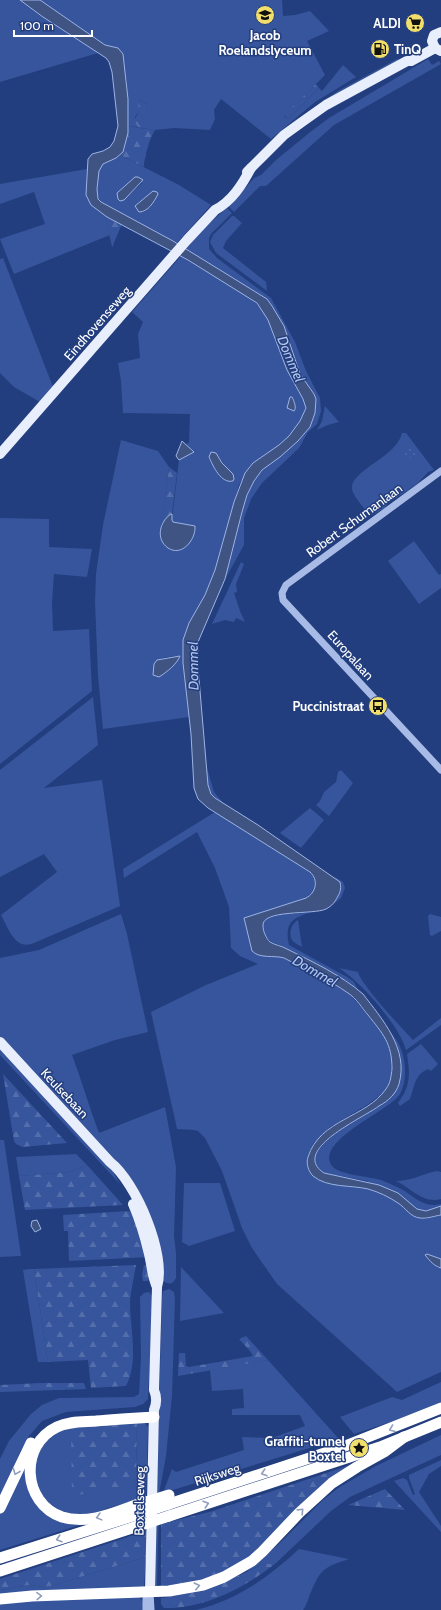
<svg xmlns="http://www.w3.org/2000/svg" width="441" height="1610" viewBox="0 0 441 1610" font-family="Cabin,sans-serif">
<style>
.grass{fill:#36559c;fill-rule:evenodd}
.forest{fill:url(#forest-firs)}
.park{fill:url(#park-dots)}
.water{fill:#405483;stroke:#9cb4e7}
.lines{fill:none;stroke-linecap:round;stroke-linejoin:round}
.minor{stroke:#a8bbe6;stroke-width:7}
.major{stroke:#e9eefd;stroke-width:10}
.highway{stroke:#fff;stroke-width:11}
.highway-bridge{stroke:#fff;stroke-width:11}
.oneway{stroke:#919ebe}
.labels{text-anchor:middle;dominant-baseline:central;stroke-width:3;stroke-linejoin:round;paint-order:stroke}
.poi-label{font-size:13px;font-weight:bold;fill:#fff;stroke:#233e7e;text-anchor:end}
.street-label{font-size:13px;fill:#fff;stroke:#233e7e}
.water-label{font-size:14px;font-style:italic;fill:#b3c6ee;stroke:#233e7e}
</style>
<defs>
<pattern id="forest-firs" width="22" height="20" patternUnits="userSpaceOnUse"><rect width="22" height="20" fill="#36559c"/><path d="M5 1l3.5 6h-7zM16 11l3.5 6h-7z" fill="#546eab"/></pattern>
<pattern id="park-dots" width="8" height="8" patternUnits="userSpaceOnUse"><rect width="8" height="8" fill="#36559c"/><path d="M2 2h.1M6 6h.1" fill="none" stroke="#546eab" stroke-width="1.8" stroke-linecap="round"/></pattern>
</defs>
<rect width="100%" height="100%" fill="#233e7e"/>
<!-- grass -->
<g class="grass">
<path d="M0,0H20L43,17L98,53L0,82Z"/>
<path d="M40,0H282L283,16L295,15L310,11L329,31L307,41L325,75L284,116L288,119L319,88L322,91L343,65L356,77L315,102L271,139L221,99L214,110L215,119L210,130L174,128L155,130L128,126L127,84L123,54L118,48L105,45ZM139,100L148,104L139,128L135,117L139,111Z"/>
<path d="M397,59L401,60L326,99L338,91Z"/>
<path d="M428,59L432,65L439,61L441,64L334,125L266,186H260L234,212L229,207L254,178L261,175L276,160L309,133L329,118Z"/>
<path d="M120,155L179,185L211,205L177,243L101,202C94,194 94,171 103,164C108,160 115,159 120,155ZM135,177L142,183L124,200L117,193ZM151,193L157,197L151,205L144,212L137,204Z"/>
<path d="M87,169C86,193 82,201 105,215L110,235L14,274L0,239L45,224L34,192L0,204V184Z"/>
<path d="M227,208L232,213L211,234L209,238V249L217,258L271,298L295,342L306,371L320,398L321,411L317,424L308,432L299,448L262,483L251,499L244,518V545L223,583L242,512L247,495L254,481L262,470L298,441L310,427L313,419L314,394L300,374L289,338L241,283L186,249L201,230Z"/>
<path d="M232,216H234L242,223L226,241L223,248L266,282L267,291L216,253L210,242L213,235Z"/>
<path d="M181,256L250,298L260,307L268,320L287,370L303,399L306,408L300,421L289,436L279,445L250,466L239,485L215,570L205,595L189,623L183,640V663L189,717L103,729L98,676L95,602L96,574L103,525L121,440L158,451L169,467L160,535L164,545L194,526L173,522L172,520L179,460L194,452L186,444L189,443L190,414L123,413L121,381L118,363L140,358L138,334L143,322L132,312ZM219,457L225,466L222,479L211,462ZM180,656C174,664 167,675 156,677C150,657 163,657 180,656Z"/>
<path d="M3,258L53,387L40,402L14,387L0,373V259Z"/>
<path d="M325,406L339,422L328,425L317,430L322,421Z"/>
<path d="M402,433H406L434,470L428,472L418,483L404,493L388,503L385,508L372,515H369C364,507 354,498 352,489C349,471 397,457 402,433Z"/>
<path d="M0,518L49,519V547L92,549L87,577L54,574L52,603L53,631L89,629L92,691L0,764Z"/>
<path d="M414,541L439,575L441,574V588L419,604L388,561Z"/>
<path d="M241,562L244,564L236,584L237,592L234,593L240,611L245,622L236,618L234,622L225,620L212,624Z"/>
<path d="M93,697L98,745L44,788L102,780L120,906L34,943C15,951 9,929 1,915L57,872L44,854L0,877V770Z"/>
<path d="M207,768L214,792L224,804C207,793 208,788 207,768Z"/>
<path d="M341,770L353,783L329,816L316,805L320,801L324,792L336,782L338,772Z"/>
<path d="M310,808L324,820L301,848L280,833Z"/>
<path d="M215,812L310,872C319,880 316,893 306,898L244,918L252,951L261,956L273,955L284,958L349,993L384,1035L388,1042L392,1058L391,1078L387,1088L382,1094L367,1105L330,1127L313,1144L307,1158V1164L310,1173L325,1182L363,1188L383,1194L400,1204L407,1211L425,1219L441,1215V1259L430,1255L431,1262L437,1267L441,1268V1372L397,1392L277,1284L252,1248L242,1228L222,1171L205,1138L198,1131L194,1130L177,1129L151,1012L206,985L258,964L240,956L231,948L229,907L215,868L197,832L124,878L123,869Z"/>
<path d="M334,876L343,882L345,888L341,898L330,907C337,901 341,892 340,883Z"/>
<path d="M309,913C290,919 285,924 289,945L347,977L354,982L358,990L351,984L284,947L272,942L266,937L262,924L265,918L285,914Z"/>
<path d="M121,914L127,934L148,1032L115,1040L72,1055C82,1081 89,1107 99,1133L165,1107L176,1167L174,1236L176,1253V1278L174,1281C171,1285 166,1284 163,1280L144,1208L21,1059L0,1037V958L39,950Z"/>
<path d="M430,914L441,917V931L432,936L430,935L428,916Z"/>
<path d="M298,920L302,947C299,945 294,943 292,940C288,933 292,923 298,920Z"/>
<path d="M339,968L358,972C362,986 401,1027 413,1040L441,1018V1025L406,1050C399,1025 361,982 339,968Z"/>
<path d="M390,1031C394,1037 399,1042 401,1049C406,1061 407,1082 400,1094C390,1111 309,1143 334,1168C340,1174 370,1177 381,1180C388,1183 396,1186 403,1190C416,1198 424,1208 441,1204V1206C433,1210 426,1212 417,1209L367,1181L324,1173L317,1168L315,1164V1158L317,1152L325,1142L344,1127L367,1114L388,1100L400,1079L399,1054Z"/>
<path d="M421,1044L438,1064L431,1071L428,1069C414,1075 415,1086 410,1099L400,1106L398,1103C411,1086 410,1074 407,1054Z"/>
<path d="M0,1047L112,1170L120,1184L0,1055Z"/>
<path d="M0,1140H4L21,1256L0,1257Z"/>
<path d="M76,1154L87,1165L70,1172L19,1176L16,1157Z"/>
<path d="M437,1171L441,1172V1199C423,1204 411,1188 396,1181C411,1181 422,1174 437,1171Z"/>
<path d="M184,1183H220L235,1231L189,1246L182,1242Z"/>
<path d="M181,1267L224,1313L180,1321Z"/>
<path d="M29,1269H34L48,1362H38L23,1270Z"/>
<path d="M169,1289L174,1292L175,1298L172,1396L166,1456L159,1494L157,1588L154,1584L162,1298L163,1291Z"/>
<path d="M149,1292L153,1297L148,1399L143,1404L135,1407L66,1412L42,1421L29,1436L21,1450L0,1499V1459L9,1441L31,1414L42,1405L59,1398L134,1397L139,1394L141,1357L140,1297L144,1293Z"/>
<path d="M268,1360L339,1439L163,1493L172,1469L176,1472L244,1450L242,1437L272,1438L305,1426L300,1415H232V1409L244,1408L243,1389L212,1391L210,1370Z"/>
<path d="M441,1382V1403L399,1419L354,1434L340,1417L392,1397L402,1400Z"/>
<path d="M137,1421L144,1422L148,1427L146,1498L108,1508L95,1513L81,1515L64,1513L52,1506L43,1497L36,1485L34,1463L44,1443L60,1431L71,1427L134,1485L136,1481Z"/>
<path d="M441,1435V1455L350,1497L331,1511L275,1564L261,1565L246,1572L281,1542L323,1500L338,1488L376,1466Z"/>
<path d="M28,1452L32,1495L80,1525L0,1550V1512Z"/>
<path d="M441,1460V1466L429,1474L419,1492L441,1526V1532L394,1481L403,1478L407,1480L413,1495L415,1494L409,1478V1475Z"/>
<path d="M299,1549L349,1559C325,1567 321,1568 311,1592C308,1598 307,1605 303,1610H196C237,1600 269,1577 299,1549Z"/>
<path d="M146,1557L144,1587L0,1597V1590L29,1585L44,1587L51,1586Z"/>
<path d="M139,1597L143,1602L144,1610H0V1600Z"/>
</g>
<!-- forest -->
<g class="forest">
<path d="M316,84L319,88L288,119L284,115Z"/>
<path d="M138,100L148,104L140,128L155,130C150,137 144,158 144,167L120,155L125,147L128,126L139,128L134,121L139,111Z"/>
<path d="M105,215L122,224L112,247Z"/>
<path d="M169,467L177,473L172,514L168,516L161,525Z"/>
<path d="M3,1074L67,1143L22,1147L16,1144L14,1141Z"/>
<path d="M87,1165L123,1205L25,1210L19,1176L70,1172Z"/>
<path d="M129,1211L138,1220L149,1257L69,1261L68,1231H64L63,1215Z"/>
<path d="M136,1265C134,1277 131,1290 130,1302C130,1329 139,1361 126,1386L91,1388L88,1360L48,1362L34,1269Z"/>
<path d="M144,1265H150L151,1278L147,1281H143L142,1275Z"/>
<path d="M246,1336L268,1360L178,1376L179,1353H185L186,1366L189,1367L253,1356L250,1351L239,1339Z"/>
<path d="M41,1383H84L86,1389L0,1392V1385Z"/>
<path d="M137,1421L136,1481L134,1485L72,1496L71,1427Z"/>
<path d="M359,1462L249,1558L209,1579L161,1588V1524L213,1511Z"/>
<path d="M385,1489L405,1510L348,1505Z"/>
<path d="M146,1531V1557L51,1586L44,1587L29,1585L0,1590V1579Z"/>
<path d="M266,1564H275C244,1588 204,1609 164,1608L161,1604V1598C200,1593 226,1582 261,1565Z"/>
</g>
<!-- park -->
<path class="park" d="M408,445L413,446L417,452L416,458L413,461L408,455H405L406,447Z"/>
<!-- water -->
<g class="water">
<path d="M20,0H40L105,45L118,48L123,54L128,99V133L123,152L116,158L103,164L99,171L97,189L98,199L101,202L173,241L267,299L272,306L284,326L300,374L314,394L316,399L315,413L310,427L298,441L280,457L262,470L254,481L247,495L242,512L225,579L198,642V667L208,785L211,794L215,798L258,825L340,882C341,887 341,891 338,896C335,902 332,906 326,909C314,915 261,909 263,926C263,931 266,938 270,942C275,945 282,946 287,949C313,962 341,975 363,994C382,1019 409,1049 399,1084C396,1094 388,1101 379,1106C365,1117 289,1150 324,1173L379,1185L398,1193L417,1209L426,1211L441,1206V1215C434,1216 427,1219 420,1218C410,1217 406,1208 398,1203C389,1197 379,1192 368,1189C352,1185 327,1188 313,1176C308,1171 306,1163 308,1157C320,1119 366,1118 386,1089C391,1082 391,1076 392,1069C392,1043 383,1034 368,1015C362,1008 356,998 348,993C328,979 305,969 284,958C274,955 260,959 252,951L244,918L306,898C316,893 319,880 310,872L208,808L198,799L194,788L191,734L183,663V640L189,623L205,595L215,570L234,502L245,473L253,463L279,445L289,436L300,421L306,408L303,399L287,370L268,320L257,303L188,260L107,217L91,205L86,195L88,159L92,154L103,151L110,147L114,141L118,126L112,72L109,62L106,58L43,17Z"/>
<path d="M135,177H138L143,180L124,200L120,201L118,199L117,193Z"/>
<path d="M153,191L157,192L158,194C154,202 148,212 139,212L135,206Z"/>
<path d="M290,397H292C294,401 297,408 294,411L287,408Z"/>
<path d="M182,441L194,452L179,460L176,456Z"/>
<path d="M211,452L216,453L222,463L233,474L234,479L233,481C221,484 213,466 209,457Z"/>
<path d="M171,514H172V520L173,522L195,526V528C195,540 182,557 168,548C155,539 160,521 171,514Z"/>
<path d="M180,656C177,664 167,672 159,677L153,675L154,664L157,660Z"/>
<path d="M37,1220L41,1229L35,1232L31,1226L32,1221Z"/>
<path d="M427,1254L441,1259V1268C434,1266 430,1261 425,1255Z"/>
</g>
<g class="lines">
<!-- minor -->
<g class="minor">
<path d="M441,471L286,585L282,593L283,600L441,770"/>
<path d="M150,1592L151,1610"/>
<path d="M146,1610V1599L150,1592"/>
</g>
<!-- major -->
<g class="major">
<path d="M441,32L434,35L432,41L435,48L441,51"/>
<path d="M247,172L284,135L302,122L326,105L407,61H411L435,48"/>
<path d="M0,454L187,240L215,210C232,201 242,185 251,168"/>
<path d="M0,1042L110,1162C136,1182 167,1255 157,1287L154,1390C157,1397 157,1403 154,1410"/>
<path d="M133,1204C140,1220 145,1237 149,1254C152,1266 152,1277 157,1287"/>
<path d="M150,1592L154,1411"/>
</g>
<!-- highway -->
<g class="highway">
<path d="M169,1504L340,1448L441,1408"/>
<path d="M136,1505C114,1513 87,1525 62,1517C22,1503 19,1445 57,1427C69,1421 83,1422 96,1421C115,1419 135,1418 154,1417"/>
<path d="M0,1508L31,1443"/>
<path d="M169,1516L380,1447L441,1422"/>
<path d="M0,1558L136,1515"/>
<path d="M0,1571L135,1527"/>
<path d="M0,1599L32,1596L169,1591L203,1585L224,1577L252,1561L262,1552L299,1513L332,1483L357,1467L384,1452L404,1437"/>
</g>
<!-- highway-bridge -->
<g class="highway-bridge">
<path d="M136,1505L169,1495"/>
<path d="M136,1515L169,1504"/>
<path d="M135,1527L169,1516"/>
</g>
</g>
<!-- one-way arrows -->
<defs><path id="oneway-chevron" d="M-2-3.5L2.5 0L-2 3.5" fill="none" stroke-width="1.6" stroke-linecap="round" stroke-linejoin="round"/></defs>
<g class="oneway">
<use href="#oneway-chevron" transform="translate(392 1429) rotate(159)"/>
<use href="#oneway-chevron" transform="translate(16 1472) rotate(112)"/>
<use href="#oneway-chevron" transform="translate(264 1473) rotate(162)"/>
<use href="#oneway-chevron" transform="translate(206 1504) rotate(-18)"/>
<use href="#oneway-chevron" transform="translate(301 1511) rotate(-46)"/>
<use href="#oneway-chevron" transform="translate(99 1517) rotate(165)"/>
<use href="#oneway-chevron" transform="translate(59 1539) rotate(162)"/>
<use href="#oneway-chevron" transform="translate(197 1586) rotate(-13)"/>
<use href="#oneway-chevron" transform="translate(39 1596) rotate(-2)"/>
</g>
<!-- icons -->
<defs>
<g id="school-disc" transform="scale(1)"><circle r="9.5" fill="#f1de6b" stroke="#233e7e"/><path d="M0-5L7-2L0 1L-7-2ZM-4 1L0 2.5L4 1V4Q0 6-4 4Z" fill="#111"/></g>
<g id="supermarket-disc" transform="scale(1)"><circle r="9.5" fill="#f1de6b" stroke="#233e7e"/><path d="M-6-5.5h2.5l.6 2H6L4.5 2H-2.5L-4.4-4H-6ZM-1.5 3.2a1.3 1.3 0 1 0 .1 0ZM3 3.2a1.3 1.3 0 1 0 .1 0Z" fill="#111"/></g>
<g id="fuel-disc" transform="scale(1)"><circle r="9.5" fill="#f1de6b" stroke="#233e7e"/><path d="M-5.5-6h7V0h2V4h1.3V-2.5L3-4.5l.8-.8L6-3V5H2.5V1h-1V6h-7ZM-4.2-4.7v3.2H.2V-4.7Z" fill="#111"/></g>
<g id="bus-disc" transform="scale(1)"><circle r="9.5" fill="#f1de6b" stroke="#233e7e"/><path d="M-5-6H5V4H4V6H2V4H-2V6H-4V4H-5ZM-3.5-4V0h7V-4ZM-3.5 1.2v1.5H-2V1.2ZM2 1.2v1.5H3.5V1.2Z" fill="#111"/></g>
<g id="sight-disc" transform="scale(1)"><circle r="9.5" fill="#f1de6b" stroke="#233e7e"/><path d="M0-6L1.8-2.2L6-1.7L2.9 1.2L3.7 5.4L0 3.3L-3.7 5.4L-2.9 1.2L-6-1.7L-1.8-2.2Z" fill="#111"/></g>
</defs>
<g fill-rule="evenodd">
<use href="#school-disc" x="265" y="15"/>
<use href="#supermarket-disc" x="415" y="23"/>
<use href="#fuel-disc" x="380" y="49"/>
<use href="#bus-disc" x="378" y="706"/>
<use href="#sight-disc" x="359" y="1448"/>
</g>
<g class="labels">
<!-- poi labels -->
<g class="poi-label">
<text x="401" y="23">ALDI</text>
<text x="265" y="35" text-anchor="middle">Jacob<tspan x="265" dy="15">Roelandslyceum</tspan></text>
<text x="394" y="49" text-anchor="start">TinQ</text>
<text x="364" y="706">Puccinistraat</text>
<text x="345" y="1441">Graffiti-tunnel<tspan x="345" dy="15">Boxtel</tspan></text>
</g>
<!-- street labels -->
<g class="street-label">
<text transform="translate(97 323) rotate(-49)">Eindhovenseweg</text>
<text transform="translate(354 520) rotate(-36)">Robert Schumanlaan</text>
<text transform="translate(351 655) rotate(48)">Europalaan</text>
<text transform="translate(65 1093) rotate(47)">Keulsebaan</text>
<text transform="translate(217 1474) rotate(-18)">Rijksweg</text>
<text transform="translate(139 1501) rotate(-89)">Boxtelseweg</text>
</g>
<!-- water labels -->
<g class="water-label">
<text transform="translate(291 359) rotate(67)">Dommel</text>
<text transform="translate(193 666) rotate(-91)">Dommel</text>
<text transform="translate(315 971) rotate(30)">Dommel</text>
</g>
</g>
<!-- scale -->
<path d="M14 30v6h78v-6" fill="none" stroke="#ffffff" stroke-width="2"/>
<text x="20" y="30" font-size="12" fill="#ffffff" stroke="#233e7e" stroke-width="3" paint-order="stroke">100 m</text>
</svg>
